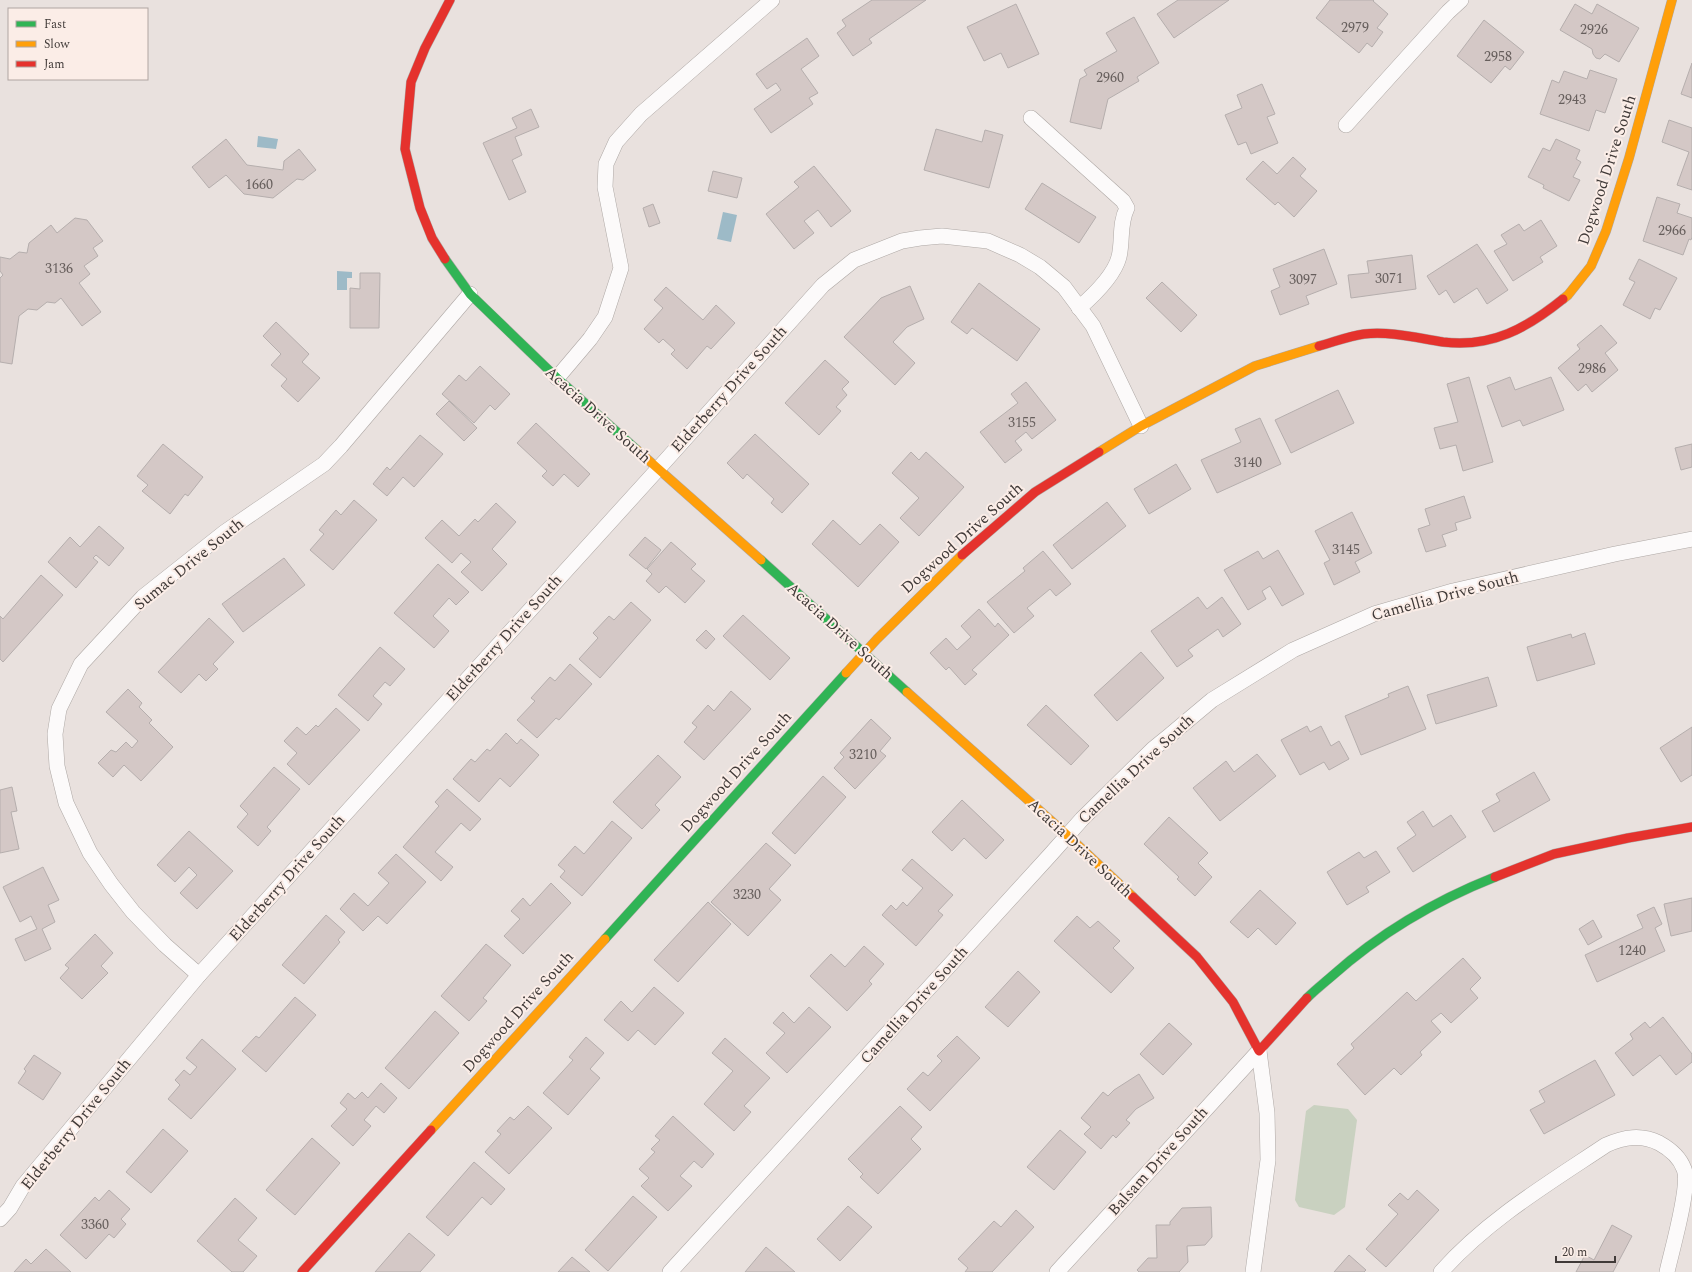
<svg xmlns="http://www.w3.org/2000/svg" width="1692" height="1272" viewBox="0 0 1692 1272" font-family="Spectral,serif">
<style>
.green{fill:#c9d1c0}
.water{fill:#9dbac7}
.building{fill:#d4c8c6;stroke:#b5aead}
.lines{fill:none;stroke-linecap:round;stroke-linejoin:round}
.street-casing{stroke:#aea8a5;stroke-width:16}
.fast-casing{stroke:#aea8a5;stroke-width:10}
.slow-casing{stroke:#aea8a5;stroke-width:10}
.jam-casing{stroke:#aea8a5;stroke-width:10}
.street{stroke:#fcfafa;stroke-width:15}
.fast{stroke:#30b455;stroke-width:9}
.slow{stroke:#ff9f0a;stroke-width:9}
.jam{stroke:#e5322d;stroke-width:9}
.labels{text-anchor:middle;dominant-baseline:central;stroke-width:4;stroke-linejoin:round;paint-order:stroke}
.number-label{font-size:14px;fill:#665e5c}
.street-label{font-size:16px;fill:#403a38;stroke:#fbede7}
</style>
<rect width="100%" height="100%" fill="#e9e1de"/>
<!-- green -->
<path class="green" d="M1314,1105L1348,1109L1357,1120L1345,1207L1334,1215L1299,1207L1295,1200L1306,1111Z"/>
<!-- water -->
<g class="water">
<path d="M258,136L278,139L276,149L257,147Z"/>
<path d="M723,212L737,215L731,242L717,239Z"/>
<path d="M337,271L352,272V278H347V290H337Z"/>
</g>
<!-- building -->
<g class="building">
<path d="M872,0H926L869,39L872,43L853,56L837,33L846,26L842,20Z"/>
<path d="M1178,0H1229L1174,38L1157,14Z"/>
<path d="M1330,0H1374L1373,1L1388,14L1377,28L1383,32L1372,47L1367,43L1359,53L1316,18Z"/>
<path d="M1016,4L1039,54L1008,68L1001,53L984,61L967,27Z"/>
<path d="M1575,4L1592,14L1597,4L1639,28L1619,62L1605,54L1600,59L1596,58L1593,54L1592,49L1560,30Z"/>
<path d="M1134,17L1159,63L1137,77L1139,81L1108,99L1101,129L1070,122L1080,79L1087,75L1084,70L1117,51L1106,33Z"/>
<path d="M1484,20L1524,52L1510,70L1505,66L1491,83L1457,56Z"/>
<path d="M807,38L819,56L801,69L818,93L809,98L813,104L771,133L754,109L781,90L776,83L767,89L756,74Z"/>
<path d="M1692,63V98L1681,94Z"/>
<path d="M1590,70L1617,79L1605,113L1596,110L1589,131L1540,114L1552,80L1559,83L1564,71L1587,79Z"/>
<path d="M1262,84L1275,114L1267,117L1278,143L1251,154L1246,142L1238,145L1225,115L1242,108L1237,95Z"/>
<path d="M531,109L539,127L515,137L522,155L512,160L526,192L509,200L483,143L517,128L512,118Z"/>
<path d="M1669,120L1692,128V190L1677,185L1689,152L1662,142Z"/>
<path d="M936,129L982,142L985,130L1003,135L989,188L924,170Z"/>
<path d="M226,139L247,165L283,170L284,161L299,149L316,170L303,180L297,179L273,198L244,194L226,175L209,188L192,167Z"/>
<path d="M1556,139L1580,150L1576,159L1581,162L1573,177L1580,180L1569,201L1543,188L1544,185L1528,177L1543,148L1550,151Z"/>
<path d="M1293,157L1306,169L1300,176L1317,191L1294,217L1278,202L1275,205L1246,179L1263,161L1277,174Z"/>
<path d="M814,166L851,211L831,227L818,210L804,221L814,233L794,249L766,214L799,187L794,182Z"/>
<path d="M713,171L742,178L737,198L708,191Z"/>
<path d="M1042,183L1096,217L1079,243L1025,209Z"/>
<path d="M1657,197L1680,204L1677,213L1692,218V237L1691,240L1689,239L1683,255L1643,241Z"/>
<path d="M653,204L660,223L649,227L643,208Z"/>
<path d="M75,218L87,220L103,241L93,248L98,256L84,266L90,274L79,283L101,312L82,326L61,298L55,303L47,302L37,310L28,309L19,316L12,364L0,362V278L3,275L0,271V257L10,259L19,252L27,253L29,243L51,225L57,233Z"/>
<path d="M1541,220L1557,246L1540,257L1543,262L1513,281L1494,251L1507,244L1501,235L1519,224L1524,231Z"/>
<path d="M1477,244L1508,290L1487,304L1477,288L1454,303L1446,290L1439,295L1427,276Z"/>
<path d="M1324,249L1337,284L1306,296L1309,304L1280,315L1271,291L1280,287L1273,269Z"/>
<path d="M1412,255L1416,289L1351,298L1348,275L1369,273L1367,261Z"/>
<path d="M1639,259L1677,278L1660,310L1655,308L1650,319L1623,305L1635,282L1629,279Z"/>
<path d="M360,273H380L379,328H350V288L360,289Z"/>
<path d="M1162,282L1197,315L1181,332L1146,298Z"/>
<path d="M979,283L1040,329L1017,361L972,328L967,334L951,322Z"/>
<path d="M910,286L924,319L907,327L893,342L915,363L895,385L844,337L881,298Z"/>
<path d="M666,287L703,320L716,305L735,323L711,349L707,346L687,369L671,354L675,350L663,339L659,343L644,329L663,308L654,300Z"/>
<path d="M276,322L309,354L302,362L320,378L298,402L281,386L287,379L271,365L281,354L263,336Z"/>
<path d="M1601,325L1617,343L1605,353L1618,370L1592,392L1586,384L1578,391L1558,368L1580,349L1577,345Z"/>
<path d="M825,360L849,382L842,389L847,395L836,407L841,411L819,435L785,403Z"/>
<path d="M480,366L510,394L495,410L490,405L474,423L442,394L459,375L466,381Z"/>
<path d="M1469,377L1493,462L1463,471L1456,445L1440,449L1434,428L1458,422L1447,384Z"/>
<path d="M1510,377L1515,390L1551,377L1564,410L1523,426L1520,420L1502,427L1487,386Z"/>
<path d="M1026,382L1056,420L1032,439L1026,432L1015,441L1022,450L1005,463L980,432L1018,403L1011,394Z"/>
<path d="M1338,390L1354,423L1291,453L1275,420Z"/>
<path d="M449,401L477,428L464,441L436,414Z"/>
<path d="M1260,418L1281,464L1217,493L1201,460L1241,442L1235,429Z"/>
<path d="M536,423L590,474L578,487L564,474L553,486L542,476L547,471L517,443Z"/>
<path d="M755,434L809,484L782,513L771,503L774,499L747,474L743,479L727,463Z"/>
<path d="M420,435L443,454L414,487L403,477L387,496L373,484L387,467L390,470Z"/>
<path d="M163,444L203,477L188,496L185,494L170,514L142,491L148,485L137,476Z"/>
<path d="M1692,444V467L1681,470L1675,448Z"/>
<path d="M911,452L919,460L926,452L964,487L919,536L900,518L919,498L892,473Z"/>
<path d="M1176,464L1191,489L1149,514L1134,489Z"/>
<path d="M1464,496L1471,518L1455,523L1457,530L1442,535L1446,546L1426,552L1418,529L1430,525L1425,509Z"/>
<path d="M354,500L377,520L333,570L310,550L324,534L319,530L336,510L341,515Z"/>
<path d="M1107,502L1126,526L1072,569L1053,545Z"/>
<path d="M496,503L516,522L492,549L507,564L482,591L461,572L471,562L461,553L452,563L425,538L442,520L459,536L475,519L478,522Z"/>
<path d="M1352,512L1372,553L1355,562L1360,572L1334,585L1324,563L1330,560L1315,531Z"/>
<path d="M833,520L860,545L880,524L899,542L858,587L812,544Z"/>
<path d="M99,526L124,548L109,566L96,555L93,558L98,562L76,588L48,562L70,537L80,547Z"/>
<path d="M645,537L661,550L646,569L629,555Z"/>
<path d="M671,542L696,564L691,569L705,581L685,603L666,586L659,593L646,581L652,574L647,569Z"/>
<path d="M1278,550L1304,594L1282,606L1270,586L1262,591L1266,599L1248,610L1224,570L1258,551L1263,559Z"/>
<path d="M1043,551L1071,584L1056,596L1050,589L1027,608L1034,616L1014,633L987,602L1025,571L1023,568Z"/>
<path d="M284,558L305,585L243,632L222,604Z"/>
<path d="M438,564L469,592L456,605L449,598L433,616L449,631L434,648L394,613Z"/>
<path d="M41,575L63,595L3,662L0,659V616L3,619Z"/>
<path d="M1198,597L1207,609L1222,597L1241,624L1223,637L1218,629L1188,650L1193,656L1177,667L1151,631Z"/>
<path d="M631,602L651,620L600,678L579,659L598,638L593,633L609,616L614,620Z"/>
<path d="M979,609L995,627L998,623L1009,635L972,670L977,674L965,685L949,667L946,670L930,653L946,638L957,650L971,637L961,626Z"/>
<path d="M743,615L790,658L770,680L723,636Z"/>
<path d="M209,618L234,642L213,664L218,669L206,681L199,674L181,693L158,672Z"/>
<path d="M706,630L715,639L706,649L696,640Z"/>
<path d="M1585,633L1595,664L1537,681L1527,647L1571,634L1572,638Z"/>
<path d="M380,647L405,669L390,686L385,682L373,696L382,704L368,721L338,695Z"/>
<path d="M1141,652L1164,678L1117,721L1094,695Z"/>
<path d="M570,664L592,684L559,720L556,718L537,738L517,720L535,701L531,698L550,677L555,681Z"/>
<path d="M1488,677L1497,706L1436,724L1427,695Z"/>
<path d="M1408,686L1426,729L1361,755L1345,716L1389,697L1388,694Z"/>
<path d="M128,689L142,703L139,707L152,720L149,723L173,747L141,781L124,765L113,777L98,763L111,750L116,752L126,742L132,748L138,741L106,712Z"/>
<path d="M731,691L751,709L704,760L684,742L697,727L692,723L708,705L714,711Z"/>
<path d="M1046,705L1089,746L1071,765L1027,725Z"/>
<path d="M336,708L360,730L309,785L287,764L297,753L284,741L297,727L306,735L316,725L318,727Z"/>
<path d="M871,719L891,738L880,751L886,756L855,789L834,768L844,757L840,753Z"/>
<path d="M1307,726L1310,732L1321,726L1331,746L1339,741L1349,759L1329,770L1324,762L1300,775L1281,740Z"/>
<path d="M1692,727V775L1681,782L1660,748Z"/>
<path d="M506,733L517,744L521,739L539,755L510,787L500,778L479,802L453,779L471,759L475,762L487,749L490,751Z"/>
<path d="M1257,754L1276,776L1220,821L1193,788L1226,761L1234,772Z"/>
<path d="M658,755L681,777L655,805L660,810L642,829L613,802Z"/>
<path d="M274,767L300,789L267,827L271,831L258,846L237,827L248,814L240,806Z"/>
<path d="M1534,772L1550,800L1494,832L1482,811L1500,801L1496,794Z"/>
<path d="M823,776L846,797L795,854L772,833Z"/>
<path d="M12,787L17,811L11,812L19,849L0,853V790Z"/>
<path d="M447,789L481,819L470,831L461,823L435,852L453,867L441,881L403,847L439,806L435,802Z"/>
<path d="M962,800L1004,840L986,859L964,838L952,851L932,832Z"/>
<path d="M1423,811L1433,827L1451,815L1466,837L1413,872L1397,848L1416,835L1407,822Z"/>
<path d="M1169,817L1208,853L1198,863L1212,877L1195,896L1177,879L1179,877L1144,844Z"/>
<path d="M612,821L632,838L582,896L560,877L565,871L558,865L575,846L584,854Z"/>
<path d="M189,831L233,871L197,909L180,893L197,875L189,867L175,882L157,865Z"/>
<path d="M766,843L791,865L769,889L781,900L748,936L711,902Z"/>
<path d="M1376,851L1390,872L1366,887L1369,892L1347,905L1327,872L1359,852L1364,858Z"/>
<path d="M396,854L426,882L387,924L378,916L363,931L340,909L354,893L368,906L389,883L378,873Z"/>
<path d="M912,859L953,895L938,911L943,915L916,946L882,915L891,905L896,910L903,902L907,906L923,888L902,870Z"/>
<path d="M43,867L59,900L48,905L55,922L42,929L51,949L25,961L15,939L37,929L31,916L20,922L3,887Z"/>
<path d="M551,883L571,903L523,954L504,936L520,919L511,911L523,898L530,906Z"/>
<path d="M1260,890L1296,923L1276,945L1258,928L1248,938L1230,922Z"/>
<path d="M1692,898V931L1671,936L1664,904Z"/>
<path d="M708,902L731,924L678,982L654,960Z"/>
<path d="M1654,907L1662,924L1655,928L1665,951L1597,982L1585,955L1643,928L1637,915Z"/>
<path d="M326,915L345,932L338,940L340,942L304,984L282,965Z"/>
<path d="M1077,916L1090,928L1098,921L1120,941L1113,948L1134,968L1111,993L1054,941Z"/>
<path d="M1593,920L1602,937L1588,945L1579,929Z"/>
<path d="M95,934L113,953L101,966L108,973L82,999L60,978L69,968L65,965Z"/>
<path d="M486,944L511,965L483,998L487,1001L469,1021L441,996Z"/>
<path d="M864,946L884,964L869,981L872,984L847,1011L810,976L831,954L845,967Z"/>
<path d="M1463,958L1481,978L1470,989L1478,998L1451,1023L1441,1013L1431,1021L1441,1032L1420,1052L1422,1055L1401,1075L1394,1068L1365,1095L1337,1064L1354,1048L1351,1044L1407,992L1416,1001Z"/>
<path d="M1018,971L1040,992L1008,1027L985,1007Z"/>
<path d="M654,987L684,1013L655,1045L638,1030L628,1041L604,1020L621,1001L632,1012Z"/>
<path d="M295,997L316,1015L266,1072L242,1051L256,1036L259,1038Z"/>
<path d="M809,1007L831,1027L787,1073L766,1053L785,1033L773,1023L783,1012L794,1023Z"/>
<path d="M435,1011L459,1033L409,1089L385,1068Z"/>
<path d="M1663,1017L1692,1054V1062L1676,1075L1660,1055L1633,1076L1615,1053L1633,1039L1630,1034L1645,1022L1650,1028Z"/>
<path d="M1169,1023L1192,1044L1163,1075L1140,1054Z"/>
<path d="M957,1036L980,1058L930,1111L907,1089L923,1072L928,1076L942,1061L937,1056Z"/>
<path d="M586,1037L604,1053L590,1069L600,1078L568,1115L543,1093L573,1060L569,1057Z"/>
<path d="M725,1038L770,1078L744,1106L751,1112L734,1131L704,1104L733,1071L712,1053Z"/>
<path d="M202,1039L236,1069L191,1119L168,1099L180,1085L175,1080L184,1070L190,1075L197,1067L186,1058Z"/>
<path d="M34,1055L61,1073L43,1100L18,1083L26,1071L24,1069Z"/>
<path d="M1595,1060L1615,1095L1544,1134L1530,1110L1545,1102L1539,1091Z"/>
<path d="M1139,1074L1154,1098L1136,1109L1126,1120L1130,1123L1116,1138L1113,1135L1101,1149L1084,1134L1091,1127L1081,1118L1103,1092L1108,1096L1114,1090Z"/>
<path d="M381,1083L397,1098L384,1113L376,1106L364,1120L371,1126L353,1146L331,1126L347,1109L340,1103L348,1093L355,1099L362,1092L368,1098Z"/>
<path d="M528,1106L552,1128L509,1174L485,1152L501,1134L497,1131L510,1117L514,1120Z"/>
<path d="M900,1106L922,1127L911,1139L921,1149L878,1194L860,1177L863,1174L848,1159Z"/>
<path d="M673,1116L714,1154L702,1168L694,1161L680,1176L692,1186L668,1211L641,1186L649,1178L639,1169L655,1152L651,1149L660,1140L655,1136Z"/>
<path d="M163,1129L188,1151L151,1193L126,1172Z"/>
<path d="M1060,1130L1086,1152L1054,1190L1027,1167Z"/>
<path d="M312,1138L340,1163L295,1215L266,1190Z"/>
<path d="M474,1162L505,1189L491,1205L482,1197L448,1236L426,1217Z"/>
<path d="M109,1190L130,1209L121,1219L126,1224L114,1238L109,1234L86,1259L60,1235L95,1197L99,1201Z"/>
<path d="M1417,1190L1439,1210L1386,1267L1366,1249L1398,1214L1388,1205L1400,1193L1408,1200Z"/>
<path d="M633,1196L657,1217L608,1271L585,1250Z"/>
<path d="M235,1198L257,1218L238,1240L257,1256L243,1272H232L197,1241Z"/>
<path d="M848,1206L872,1227L840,1261L817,1239Z"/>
<path d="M1211,1207L1212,1237L1205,1245L1187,1246L1188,1262L1179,1272H1139L1137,1270L1148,1258H1157L1156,1225H1170V1222L1182,1208Z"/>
<path d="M1016,1210L1034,1227L992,1272H965L968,1268L958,1259L994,1221L1001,1227Z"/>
<path d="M1612,1225L1632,1236L1613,1272H1576L1585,1255L1594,1260Z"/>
<path d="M409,1233L435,1255L420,1272H375Z"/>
<path d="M766,1247L795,1272H745Z"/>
<path d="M46,1249L71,1272H14L26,1259L31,1264Z"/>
<path d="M1349,1255L1366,1270L1364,1272H1334Z"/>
<path d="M572,1257L590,1272H558Z"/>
</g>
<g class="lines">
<!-- street casing -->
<g class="street-casing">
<g id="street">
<path d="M1031,118L1123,201L1127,208C1119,224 1123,240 1119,257C1114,276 1094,295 1079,308"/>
<path d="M1346,125L1448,12L1461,0"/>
<path d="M557,378L590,339L605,317L621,268L605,187L606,164L616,142L641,114L772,0"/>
<path d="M199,975L165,945L133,912L111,884L90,853L66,803L57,766L55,734L59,709L81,664L143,597L225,532L324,464L341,446L470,294"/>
<path d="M0,1219L10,1208L23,1186L199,975L658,469L823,285L854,260L902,241L920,238L942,236L988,241L1020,255L1040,267L1064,287L1093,326L1141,426"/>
<path d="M670,1272L1051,854L1082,819L1153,749L1169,736L1212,700L1293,650L1374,614L1453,591L1615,554L1692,539"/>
<path d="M1057,1272L1259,1051"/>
<path d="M1253,1272L1268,1160L1267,1113L1259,1051"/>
<path d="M1441,1272C1487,1220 1549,1183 1606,1145C1624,1137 1641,1134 1659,1143C1670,1149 1680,1158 1684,1169C1691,1185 1671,1253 1667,1272"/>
</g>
</g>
<!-- fast casing -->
<g class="fast-casing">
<g id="fast">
<path d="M445,259L470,294L557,378L637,450"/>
<path d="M761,560L907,692"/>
<path d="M605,939L846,673"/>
<path d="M1307,998C1315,990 1324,983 1332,976C1379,934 1437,900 1495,877"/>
</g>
</g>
<!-- slow casing -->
<g class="slow-casing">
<g id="slow">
<path d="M1563,299L1568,295L1591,266L1606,231L1629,158L1672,0"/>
<path d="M637,450L761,560"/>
<path d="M1099,452L1141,426L1255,366L1319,346"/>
<path d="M846,673L877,639L962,555"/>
<path d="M907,692L1067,835L1133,897"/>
<path d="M431,1130L605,939"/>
</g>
</g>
<!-- jam casing -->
<g class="jam-casing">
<g id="jam">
<path d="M445,259L432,238L420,208L405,149L411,82L425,48L450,0"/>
<path d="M1319,346C1334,342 1349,336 1364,334C1390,331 1417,338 1443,342C1492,348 1527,328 1563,299"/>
<path d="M962,555L1035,492L1099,452"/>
<path d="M1495,877L1554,854L1628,838L1692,827"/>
<path d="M1133,897L1197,957L1233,1002L1259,1051L1307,998"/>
<path d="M302,1272L431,1130"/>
</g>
</g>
<!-- street -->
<use href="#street" class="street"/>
<!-- fast -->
<use href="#fast" class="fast"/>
<!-- slow -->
<use href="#slow" class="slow"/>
<!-- jam -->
<use href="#jam" class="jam"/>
</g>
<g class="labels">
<!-- number labels -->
<g class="number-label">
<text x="1355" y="27">2979</text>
<text x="1594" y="29">2926</text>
<text x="1498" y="56">2958</text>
<text x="1110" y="77">2960</text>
<text x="1572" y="99">2943</text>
<text x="259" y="184">1660</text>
<text x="1672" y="230">2966</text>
<text x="59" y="268">3136</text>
<text x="1389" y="278">3071</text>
<text x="1303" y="279">3097</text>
<text x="1592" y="368">2986</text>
<text x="1022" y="422">3155</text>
<text x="1248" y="462">3140</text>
<text x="1346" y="549">3145</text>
<text x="863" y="754">3210</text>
<text x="747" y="894">3230</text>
<text x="1632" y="950">1240</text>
<text x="95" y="1224">3360</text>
</g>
<!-- street labels -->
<g class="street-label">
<text transform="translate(1607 170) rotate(-72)">Dogwood Drive South</text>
<text transform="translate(729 389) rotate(-48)">Elderberry Drive South</text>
<text transform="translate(598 415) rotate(42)">Acacia Drive South</text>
<text transform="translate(962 538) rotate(-42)">Dogwood Drive South</text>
<text transform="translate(189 564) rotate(-39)">Sumac Drive South</text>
<text transform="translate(1445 596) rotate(-15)">Camellia Drive South</text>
<text transform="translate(840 631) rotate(42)">Acacia Drive South</text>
<text transform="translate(504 638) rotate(-48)">Elderberry Drive South</text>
<text transform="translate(1136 769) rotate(-43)">Camellia Drive South</text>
<text transform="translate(736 772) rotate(-48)">Dogwood Drive South</text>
<text transform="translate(1080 848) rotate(43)">Acacia Drive South</text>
<text transform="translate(287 878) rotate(-48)">Elderberry Drive South</text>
<text transform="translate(914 1005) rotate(-48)">Camellia Drive South</text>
<text transform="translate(518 1012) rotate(-48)">Dogwood Drive South</text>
<text transform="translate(76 1124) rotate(-51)">Elderberry Drive South</text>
<text transform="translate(1158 1161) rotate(-48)">Balsam Drive South</text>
</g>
</g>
<!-- legend -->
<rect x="8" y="8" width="140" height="72" fill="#fbede7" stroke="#b0a5a1"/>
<rect x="16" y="21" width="20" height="6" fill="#30b455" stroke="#b0a5a1"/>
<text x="44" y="28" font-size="12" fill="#403a38">Fast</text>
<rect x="16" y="41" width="20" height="6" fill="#ff9f0a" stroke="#b0a5a1"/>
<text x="44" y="48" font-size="12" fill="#403a38">Slow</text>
<rect x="16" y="61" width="20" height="6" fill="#e5322d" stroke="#b0a5a1"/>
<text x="44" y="68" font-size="12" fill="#403a38">Jam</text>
<!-- scale -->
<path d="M1556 1256v6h59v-6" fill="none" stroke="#403a38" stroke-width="2"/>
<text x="1562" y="1256" font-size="12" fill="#403a38" stroke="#fbede7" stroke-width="3" paint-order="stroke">20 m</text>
</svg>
